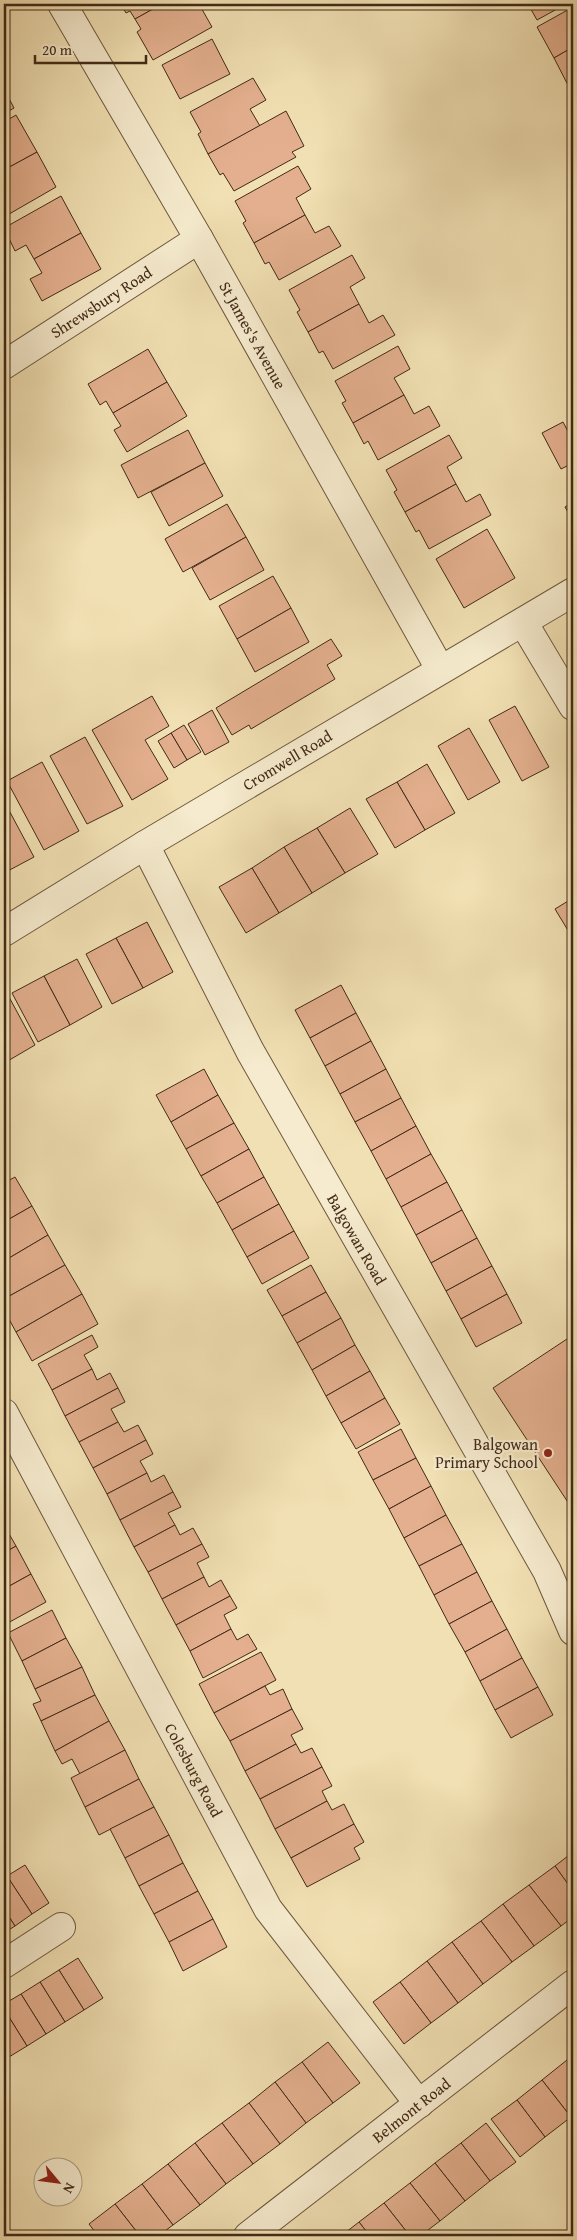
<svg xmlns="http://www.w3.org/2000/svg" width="577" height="2240" viewBox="0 0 577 2240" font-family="'Gentium Book Plus',serif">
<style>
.building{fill:#e3af8e;stroke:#422a17}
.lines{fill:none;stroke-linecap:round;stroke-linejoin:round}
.minor-casing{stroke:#6e583e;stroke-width:30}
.minor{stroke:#f6ebce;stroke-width:28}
.poi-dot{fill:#8f2418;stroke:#f6ebce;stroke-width:2}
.labels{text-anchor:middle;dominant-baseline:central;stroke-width:4.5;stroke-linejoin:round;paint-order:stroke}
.street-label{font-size:16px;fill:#422a17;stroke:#f6ebce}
.poi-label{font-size:16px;fill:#422a17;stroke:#f6ebce;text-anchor:end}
</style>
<rect width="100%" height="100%" fill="#f1e0b3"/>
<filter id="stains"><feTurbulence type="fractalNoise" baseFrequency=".004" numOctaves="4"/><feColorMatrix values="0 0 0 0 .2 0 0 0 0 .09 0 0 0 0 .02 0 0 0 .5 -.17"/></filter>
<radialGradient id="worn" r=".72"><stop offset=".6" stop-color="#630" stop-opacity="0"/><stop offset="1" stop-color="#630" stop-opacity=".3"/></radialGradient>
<!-- building -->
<g class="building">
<path d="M121,4H162L135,19L130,11L126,13Z"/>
<path d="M162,4H199L212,27L153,60L137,32L141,29L135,19Z"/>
<path d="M528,4H566L537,20Z"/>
<path d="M573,7V47L554,58L537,27Z"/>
<path d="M212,39L230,74L180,99L162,65Z"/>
<path d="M573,47V87L570,89L554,58Z"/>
<path d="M253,78L266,100L250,109L260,126L208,154L198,134L201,132L190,112Z"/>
<path d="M4,89L14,108L4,114Z"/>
<path d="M286,111L304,146L292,152L296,157L234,191L223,173L220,175L208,154Z"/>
<path d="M16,115L37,152L4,170V122Z"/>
<path d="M37,152L56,187L4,217V170Z"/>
<path d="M298,166L311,189L296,198L305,215L254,243L243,223L246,221L235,201Z"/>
<path d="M61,196L81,233L34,259L26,245L15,251L4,228Z"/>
<path d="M305,215L315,233L329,226L341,246L279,280L269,262L265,264L254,243Z"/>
<path d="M81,233L101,269L42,301L30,279L42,273L34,259Z"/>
<path d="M352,255L365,278L350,287L359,304L308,332L297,312L300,310L289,290Z"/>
<path d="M359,304L369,323L383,315L395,335L333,369L323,351L319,353L308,332Z"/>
<path d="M398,346L410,369L394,378L404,395L353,423L342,403L346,401L335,381Z"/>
<path d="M148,349L167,382L113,413L106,401L100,405L88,384Z"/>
<path d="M167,382L187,416L127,452L114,430L121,426L113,413Z"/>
<path d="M404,395L414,414L429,406L440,426L378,460L368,441L364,444L353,423Z"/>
<path d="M563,422L573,441V463L561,469L542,433Z"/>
<path d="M188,430L205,463L138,498L121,465Z"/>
<path d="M449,435L462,458L447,467L456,484L405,512L394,492L397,490L386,470Z"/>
<path d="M205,463L223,496L169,526L151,492Z"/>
<path d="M456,484L466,502L480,494L491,515L429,549L419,530L416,532L405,512Z"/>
<path d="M573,502V521L565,507Z"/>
<path d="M227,504L246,537L183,572L165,539Z"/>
<path d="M487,529L515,578L464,608L436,559Z"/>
<path d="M246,537L264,570L210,600L192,568Z"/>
<path d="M273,576L291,608L237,639L219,606Z"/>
<path d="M291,608L309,642L255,672L237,639Z"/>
<path d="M331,639L342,656L327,665L335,679L251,729L249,725L232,735L216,708Z"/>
<path d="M152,696L169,726L145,740L168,779L132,800L92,730Z"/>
<path d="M515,706L549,767L522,781L489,720Z"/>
<path d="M212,710L229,742L205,755L188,724Z"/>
<path d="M184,725L201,752L187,760L171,733Z"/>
<path d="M469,728L500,782L468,800L438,746Z"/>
<path d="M171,733L187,760L174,768L158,741Z"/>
<path d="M85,737L123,806L87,824L50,756Z"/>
<path d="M42,762L79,831L44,850L7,781Z"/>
<path d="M427,764L455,813L425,830L397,782Z"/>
<path d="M397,782L425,830L395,848L366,799Z"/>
<path d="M4,801L34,857L4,873Z"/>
<path d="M350,808L378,854L345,873L317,828Z"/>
<path d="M317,828L345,873L312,893L284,847Z"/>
<path d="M284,847L312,893L279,913L252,868Z"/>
<path d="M252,868L279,913L246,933L219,887Z"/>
<path d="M573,898V936L572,937L555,909Z"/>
<path d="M147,922L173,972L143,988L116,938Z"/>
<path d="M116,938L143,988L112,1004L86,954Z"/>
<path d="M77,959L102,1007L70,1025L44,976Z"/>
<path d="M44,976L70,1025L38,1042L12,993Z"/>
<path d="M341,985L356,1013L310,1038L295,1010Z"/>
<path d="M9,997L35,1045L6,1062L4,1058V999Z"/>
<path d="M356,1013L371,1041L325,1066L310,1038Z"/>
<path d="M371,1041L386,1069L340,1094L325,1066Z"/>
<path d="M204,1069L218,1095L171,1122L156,1095Z"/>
<path d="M386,1069L401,1098L355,1122L340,1094Z"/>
<path d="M218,1095L234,1123L186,1149L171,1122Z"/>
<path d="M401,1098L416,1126L371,1151L355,1122Z"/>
<path d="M234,1123L249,1149L201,1176L186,1149Z"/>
<path d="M416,1126L431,1154L386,1179L371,1151Z"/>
<path d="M249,1149L264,1177L217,1203L201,1176Z"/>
<path d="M431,1154L447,1182L401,1207L386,1179Z"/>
<path d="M15,1177L32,1206L4,1222V1183Z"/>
<path d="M264,1177L279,1204L232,1230L217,1203Z"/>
<path d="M447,1182L462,1210L416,1235L401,1207Z"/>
<path d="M279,1204L294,1231L247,1257L232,1230Z"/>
<path d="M32,1206L48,1235L4,1261V1222Z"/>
<path d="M462,1210L477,1238L431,1263L416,1235Z"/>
<path d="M294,1231L309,1258L262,1284L247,1257Z"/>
<path d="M48,1235L65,1265L4,1299V1261Z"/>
<path d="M477,1238L492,1266L446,1291L431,1263Z"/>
<path d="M65,1265L82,1294L16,1332L4,1310V1299Z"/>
<path d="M311,1265L326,1292L282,1316L267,1290Z"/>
<path d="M492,1266L507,1294L461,1319L446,1291Z"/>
<path d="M326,1292L341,1318L297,1343L282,1316Z"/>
<path d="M82,1294L98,1324L32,1361L16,1332Z"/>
<path d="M507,1294L522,1323L476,1347L461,1319Z"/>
<path d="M341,1318L355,1345L312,1370L297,1343Z"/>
<path d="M92,1335L98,1347L84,1355L92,1369L52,1390L38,1364Z"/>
<path d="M573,1335V1510L493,1388Z"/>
<path d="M355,1345L370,1371L326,1396L312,1370Z"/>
<path d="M92,1369L97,1380L110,1373L118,1388L65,1416L52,1390Z"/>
<path d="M370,1371L385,1398L341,1423L326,1396Z"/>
<path d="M118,1388L125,1402L111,1409L118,1422L79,1442L65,1416Z"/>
<path d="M385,1398L400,1424L356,1449L341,1423Z"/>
<path d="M118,1422L124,1432L138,1425L146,1440L93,1468L79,1442Z"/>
<path d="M401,1429L416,1458L373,1480L358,1452Z"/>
<path d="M146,1440L153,1454L140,1461L147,1473L107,1494L93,1468Z"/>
<path d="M416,1458L431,1486L389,1509L373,1480Z"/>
<path d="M147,1473L151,1482L164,1475L173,1492L120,1520L107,1494Z"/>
<path d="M431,1486L446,1515L404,1538L389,1509Z"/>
<path d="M173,1492L181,1507L168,1513L175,1525L134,1547L120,1520Z"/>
<path d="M446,1515L462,1544L419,1566L404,1538Z"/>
<path d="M4,1525L16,1546L4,1553Z"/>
<path d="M175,1525L180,1535L193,1528L202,1544L148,1572L134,1547Z"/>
<path d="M202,1544L209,1557L197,1563L204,1577L162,1599L148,1572Z"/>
<path d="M462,1544L477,1572L434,1595L419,1566Z"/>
<path d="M16,1546L31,1574L4,1589V1553Z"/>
<path d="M477,1572L492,1601L449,1624L434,1595Z"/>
<path d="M31,1574L46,1602L6,1624L4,1620V1589Z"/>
<path d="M204,1577L209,1587L221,1580L230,1596L176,1625L162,1599Z"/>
<path d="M230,1596L237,1608L224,1615L231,1629L190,1651L176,1625Z"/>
<path d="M492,1601L507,1629L465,1652L449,1624Z"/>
<path d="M52,1610L66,1638L22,1661L8,1633Z"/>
<path d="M231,1629L237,1640L248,1634L257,1649L203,1678L190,1651Z"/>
<path d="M507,1629L522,1658L480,1681L465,1652Z"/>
<path d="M66,1638L82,1667L35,1689L22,1661Z"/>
<path d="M261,1652L276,1680L214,1713L199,1684Z"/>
<path d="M522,1658L538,1687L495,1710L480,1681Z"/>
<path d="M82,1667L95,1695L41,1721L33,1704L41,1701L35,1689Z"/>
<path d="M265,1686L270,1695L283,1689L292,1709L230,1741L214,1713Z"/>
<path d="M538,1687L553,1715L511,1738L495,1710Z"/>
<path d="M95,1695L109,1721L55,1751L41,1721Z"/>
<path d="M292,1709L303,1729L291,1735L296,1744L245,1771L230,1741Z"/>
<path d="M109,1721L125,1750L80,1774L72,1759L62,1764L55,1751Z"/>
<path d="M296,1744L301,1753L312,1748L322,1767L260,1799L245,1771Z"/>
<path d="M125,1750L139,1779L85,1807L71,1778Z"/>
<path d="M322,1767L332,1786L322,1791L327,1801L275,1829L260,1799Z"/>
<path d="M139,1779L154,1807L99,1835L85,1807Z"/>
<path d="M327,1801L332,1810L344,1804L354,1824L291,1858L275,1829Z"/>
<path d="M154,1807L169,1835L125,1858L110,1829Z"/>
<path d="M354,1824L364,1842L354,1848L360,1859L307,1887L291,1858Z"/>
<path d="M169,1835L183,1863L139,1886L125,1858Z"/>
<path d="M573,1852V1891L555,1866Z"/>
<path d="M183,1863L198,1891L154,1914L139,1886Z"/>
<path d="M25,1865L49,1903L32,1914L7,1876Z"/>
<path d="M555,1866L573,1891V1917L561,1926L529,1885Z"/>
<path d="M7,1876L32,1914L15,1926L4,1909V1879Z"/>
<path d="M529,1885L561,1926L534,1946L503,1904Z"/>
<path d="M198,1891L213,1919L169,1942L154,1914Z"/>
<path d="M503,1904L534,1946L512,1962L481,1921Z"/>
<path d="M4,1909L15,1926L4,1933Z"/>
<path d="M213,1919L227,1947L183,1971L169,1942Z"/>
<path d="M481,1921L512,1962L483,1984L452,1942Z"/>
<path d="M452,1942L483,1984L458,2003L427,1961Z"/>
<path d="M78,1958L103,1998L84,2010L59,1970Z"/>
<path d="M427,1961L458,2003L431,2023L400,1982Z"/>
<path d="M59,1970L84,2010L65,2022L40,1982Z"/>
<path d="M40,1982L65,2022L46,2034L21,1994Z"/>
<path d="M400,1982L431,2023L404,2044L373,2002Z"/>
<path d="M21,1994L46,2034L27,2046L4,2009V2004Z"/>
<path d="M4,2009L27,2046L4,2060Z"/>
<path d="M328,2042L360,2083L333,2103L302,2062Z"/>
<path d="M567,2060L573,2067V2115L571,2117L542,2080Z"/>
<path d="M302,2062L333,2103L306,2123L275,2082Z"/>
<path d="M542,2080L571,2117L545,2137L517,2100Z"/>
<path d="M275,2082L306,2123L280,2144L249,2103Z"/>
<path d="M517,2100L545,2137L520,2157L491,2119Z"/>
<path d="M249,2103L280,2144L253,2164L222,2123Z"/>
<path d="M222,2123L253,2164L226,2184L195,2143Z"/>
<path d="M486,2123L516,2162L490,2181L461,2143Z"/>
<path d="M195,2143L226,2184L200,2205L168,2164Z"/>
<path d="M461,2143L490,2181L465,2201L435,2163Z"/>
<path d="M435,2163L465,2201L440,2221L410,2183Z"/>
<path d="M168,2164L200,2205L173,2225L142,2184Z"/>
<path d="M410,2183L440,2221L420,2236H410L384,2203Z"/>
<path d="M142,2184L173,2225L158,2236H140L115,2204Z"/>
<path d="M384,2203L410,2236H370L359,2222Z"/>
<path d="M115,2204L140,2236H98L89,2224Z"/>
<path d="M359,2222L370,2236H341Z"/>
</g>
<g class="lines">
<!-- minor casing -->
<g class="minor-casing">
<g id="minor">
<path d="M62,4L199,239L440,669"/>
<path d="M4,365L199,239"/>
<path d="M523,622L573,706"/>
<path d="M145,845L250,1051L547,1571L573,1631"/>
<path d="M4,932L145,845L573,592"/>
<path d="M4,1413L268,1909L419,2104"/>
<path d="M4,1964L61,1927"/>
<path d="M248,2236L573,1984"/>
</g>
</g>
<!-- minor -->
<use href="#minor" class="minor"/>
</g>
<!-- markers -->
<circle class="poi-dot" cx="548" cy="1453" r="5"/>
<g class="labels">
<!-- street labels -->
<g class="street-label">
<text transform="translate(101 302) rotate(-33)">Shrewsbury Road</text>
<text transform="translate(253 335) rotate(61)">St James's Avenue</text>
<text transform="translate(287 760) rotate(-31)">Cromwell Road</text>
<text transform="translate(357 1239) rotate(60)">Balgowan Road</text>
<text transform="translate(194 1770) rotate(62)">Colesburg Road</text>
<text transform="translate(411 2110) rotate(-38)">Belmont Road</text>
</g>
<!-- poi labels -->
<g class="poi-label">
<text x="538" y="1444">Balgowan<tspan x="538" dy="18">Primary School</tspan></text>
</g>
</g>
<!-- margin -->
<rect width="577" height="2240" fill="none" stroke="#f1e0b3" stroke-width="20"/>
<rect x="5" y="5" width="567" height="2230" fill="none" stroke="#422a17" stroke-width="2.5"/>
<rect x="10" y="10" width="557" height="2220" fill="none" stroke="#422a17"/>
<!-- north arrow -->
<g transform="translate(58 2182) rotate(119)"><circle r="24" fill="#f6ebce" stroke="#ae9e85"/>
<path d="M0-4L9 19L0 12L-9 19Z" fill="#8f2418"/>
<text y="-8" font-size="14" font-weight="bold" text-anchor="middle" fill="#422a17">N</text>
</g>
<!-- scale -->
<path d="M35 55v8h111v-8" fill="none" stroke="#422a17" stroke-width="2.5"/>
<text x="42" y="55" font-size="15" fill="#422a17" stroke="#f6ebce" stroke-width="4" paint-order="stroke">20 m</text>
<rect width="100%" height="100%" filter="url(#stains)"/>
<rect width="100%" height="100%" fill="url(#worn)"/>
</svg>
